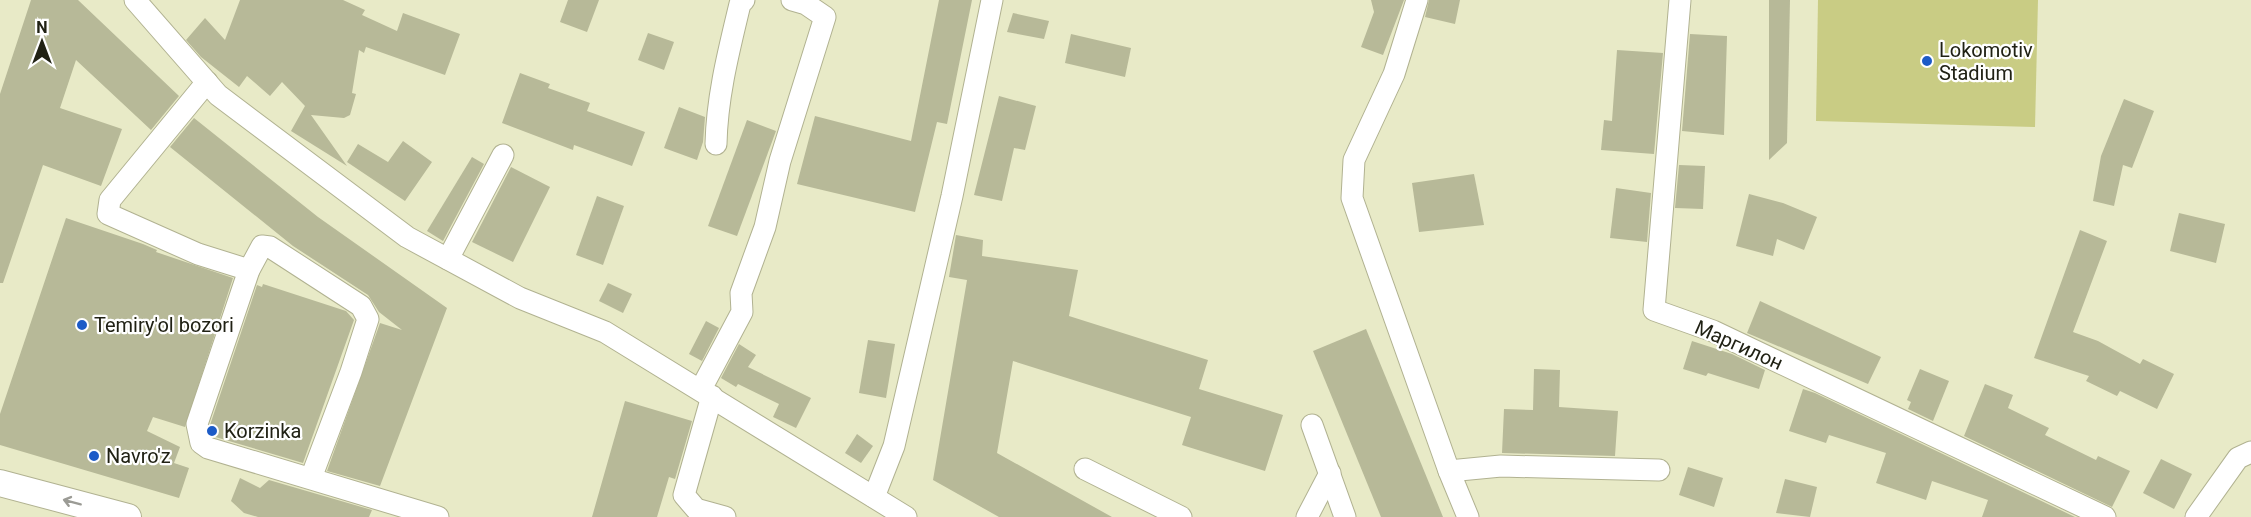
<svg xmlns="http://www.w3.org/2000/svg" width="2251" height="517" viewBox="0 0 2251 517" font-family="Roboto,sans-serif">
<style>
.green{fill:#c9cc84}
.building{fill:#b7b998}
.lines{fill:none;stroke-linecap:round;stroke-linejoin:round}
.minor-casing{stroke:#b1b291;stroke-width:23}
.major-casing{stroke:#b1b291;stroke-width:28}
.minor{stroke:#fff;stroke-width:21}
.major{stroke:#fff;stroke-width:26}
.oneway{stroke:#9b9b95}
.poi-dot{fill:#1c5bc7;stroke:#fff;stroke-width:2}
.labels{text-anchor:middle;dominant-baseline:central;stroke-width:4.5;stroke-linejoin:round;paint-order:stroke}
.poi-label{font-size:20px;fill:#202114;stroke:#fff;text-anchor:start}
.street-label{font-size:20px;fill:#202114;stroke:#fff}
</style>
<rect width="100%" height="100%" fill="#e8eac7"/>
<!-- green -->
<path class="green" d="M1818,0H2038L2035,127L1816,121Z"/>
<!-- building -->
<g class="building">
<path d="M31,0H78L179,96L151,130L76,60L60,108L122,129L101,186L43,165L3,283H0V94Z"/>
<path d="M240,0H343L365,10L362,15L397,31L403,13L460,34L445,75L366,47L364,53L359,50L352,93L356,94L350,115L344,118L311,115L347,166L291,131L305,106L282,82L270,96L247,76L239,87L201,57L186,40L205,18L225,40Z"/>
<path d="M568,0H599L587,32L560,22Z"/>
<path d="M939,0H972L947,124L937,122L915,212L797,184L815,116L911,141Z"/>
<path d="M1371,0H1404L1383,55L1361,47L1374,12Z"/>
<path d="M1429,0H1460L1455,24L1425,17Z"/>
<path d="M1769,0H1790L1787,143L1769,160Z"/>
<path d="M1013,13L1049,21L1044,39L1007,32Z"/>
<path d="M648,33L674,42L664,70L638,60Z"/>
<path d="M1071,34L1131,48L1125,77L1065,63Z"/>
<path d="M1690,34L1727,36L1724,135L1682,131Z"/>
<path d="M1617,50L1663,53L1654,154L1601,150L1604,120L1612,121Z"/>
<path d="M520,73L550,84L548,88L590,103L587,111L645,132L632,166L574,145L573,150L502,123Z"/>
<path d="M999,96L1036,106L1025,150L1014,148L1002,201L974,195Z"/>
<path d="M2124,99L2154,111L2132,168L2123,165L2114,206L2093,201L2101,156Z"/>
<path d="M679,107L705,117L703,142L697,160L664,148Z"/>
<path d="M194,118L318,217L447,308L380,486L327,471L380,323L402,330L379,312L368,295L293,246L170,147Z"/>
<path d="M747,120L776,131L737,236L708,226Z"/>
<path d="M403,141L432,162L405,201L347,162L358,144L388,162Z"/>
<path d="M472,157L484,164L443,241L427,231Z"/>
<path d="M1679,165L1705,166L1703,209L1675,208Z"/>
<path d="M511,167L550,187L513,262L472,242Z"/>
<path d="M1474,174L1484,225L1419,232L1412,183Z"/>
<path d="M1616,188L1651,193L1647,242L1610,238Z"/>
<path d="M1749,194L1783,203L1817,217L1804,250L1777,239L1773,256L1736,246Z"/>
<path d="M597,196L624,206L603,265L576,255Z"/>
<path d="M2179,213L2225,224L2216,263L2170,251Z"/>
<path d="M66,218L143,244L157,250L156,252L233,278L185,427L153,417L147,431L180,447L174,463L189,468L179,498L0,445V414Z"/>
<path d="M2080,230L2107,241L2073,332L2098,341L2140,364L2143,359L2174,374L2157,409L2120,391L2117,396L2086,381L2089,376L2034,358Z"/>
<path d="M956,235L983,240L982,256L1078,270L1069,316L1208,360L1199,389L1283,415L1265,471L1182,445L1191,417L1013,361L997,453L1112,517H999L933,480L967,280L949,277Z"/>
<path d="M608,283L632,294L623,313L599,301Z"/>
<path d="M263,284L346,311L354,320L303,463L212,436L210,425L257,285L262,287Z"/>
<path d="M1760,301L1881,357L1868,384L1747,333Z"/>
<path d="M706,321L719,328L702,361L689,354Z"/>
<path d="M1366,329L1443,517H1381L1313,351Z"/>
<path d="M868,340L895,344L886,398L859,393Z"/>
<path d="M1692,341L1732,354L1765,370L1759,389L1708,373L1706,376L1683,369Z"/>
<path d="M739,344L756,355L748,367L811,398L796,428L773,417L779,404L738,384L736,387L721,378Z"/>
<path d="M1534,369L1560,370L1559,407L1618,411L1615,456L1502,453L1504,409L1533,410Z"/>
<path d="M1920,369L1949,381L1933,421L1908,409L1911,402L1907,400Z"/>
<path d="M1985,384L2013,395L2008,408L2049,428L2045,435L2096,460L2098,456L2130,471L2112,507L1964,436Z"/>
<path d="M1803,389L1815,393L2075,517H1982L1988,500L1932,481L1926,500L1876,483L1886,453L1829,435L1826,443L1789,431Z"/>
<path d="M625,401L692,421L675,479L669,477L657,517H592Z"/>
<path d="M857,434L873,446L861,463L845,453Z"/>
<path d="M2161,459L2192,474L2174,509L2143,493Z"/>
<path d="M1688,467L1723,478L1714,507L1679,495Z"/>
<path d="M240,478L260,488L269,480L372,510L369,517H258L244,513L231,501Z"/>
<path d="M1785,479L1817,487L1810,517L1776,513Z"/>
</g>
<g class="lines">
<!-- minor casing -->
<g class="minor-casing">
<g id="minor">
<path d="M135,0L218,95L407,237L520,298L605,332L906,517"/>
<path d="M1417,0L1394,74L1354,160L1352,198L1449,471L1468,517"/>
<path d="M1680,0L1654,310L1713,331L2105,517"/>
<path d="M207,82L110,200L108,214L198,254L249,270"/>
<path d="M716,144C717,96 729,50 740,4L744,0"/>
<path d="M448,259L503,155"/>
<path d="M701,389L742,312L741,293L765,227L780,161L825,17L806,4L792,0"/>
<path d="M712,396L684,495L696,509L725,517"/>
<path d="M1312,425L1345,517"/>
<path d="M1085,469L1181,517"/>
<path d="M1449,471L1501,466L1659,470"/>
<path d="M311,478L351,372L368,319L361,306L270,247L262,246L249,270L197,424L201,443L208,448L438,517"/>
<path d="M874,497L894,446L952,196L992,0"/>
<path d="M1307,517L1330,473"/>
<path d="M2196,517L2238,458L2251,452"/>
</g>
</g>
<!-- major casing -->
<g class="major-casing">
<path id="major" d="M0,483L128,517"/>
</g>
<!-- minor -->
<use href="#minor" class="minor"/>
<!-- major -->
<use href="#major" class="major"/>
</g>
<!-- one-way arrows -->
<defs><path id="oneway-shaft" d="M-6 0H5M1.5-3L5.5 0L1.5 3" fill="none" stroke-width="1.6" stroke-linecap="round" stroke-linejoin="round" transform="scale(1.5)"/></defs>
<use class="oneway" href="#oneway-shaft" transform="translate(72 502) rotate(-165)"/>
<!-- markers -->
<g class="poi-dot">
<circle cx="1927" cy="61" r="6"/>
<circle cx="82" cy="325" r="6"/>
<circle cx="212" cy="431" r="6"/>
<circle cx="94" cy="456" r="6"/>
</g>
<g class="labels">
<!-- poi labels -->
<g class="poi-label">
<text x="1939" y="50">Lokomotiv<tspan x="1939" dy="23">Stadium</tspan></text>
<text x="94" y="325">Temiry'ol bozori</text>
<text x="224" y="431">Korzinka</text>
<text x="106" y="456">Navro'z</text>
</g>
<!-- street labels -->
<g class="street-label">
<text transform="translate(1739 345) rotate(24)">Маргилон</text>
</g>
</g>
<!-- north arrow -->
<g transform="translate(42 42)" stroke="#ffffff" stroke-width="4.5" paint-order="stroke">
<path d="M0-4.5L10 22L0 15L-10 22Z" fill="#202114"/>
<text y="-9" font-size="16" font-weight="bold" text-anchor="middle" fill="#202114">N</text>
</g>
</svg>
